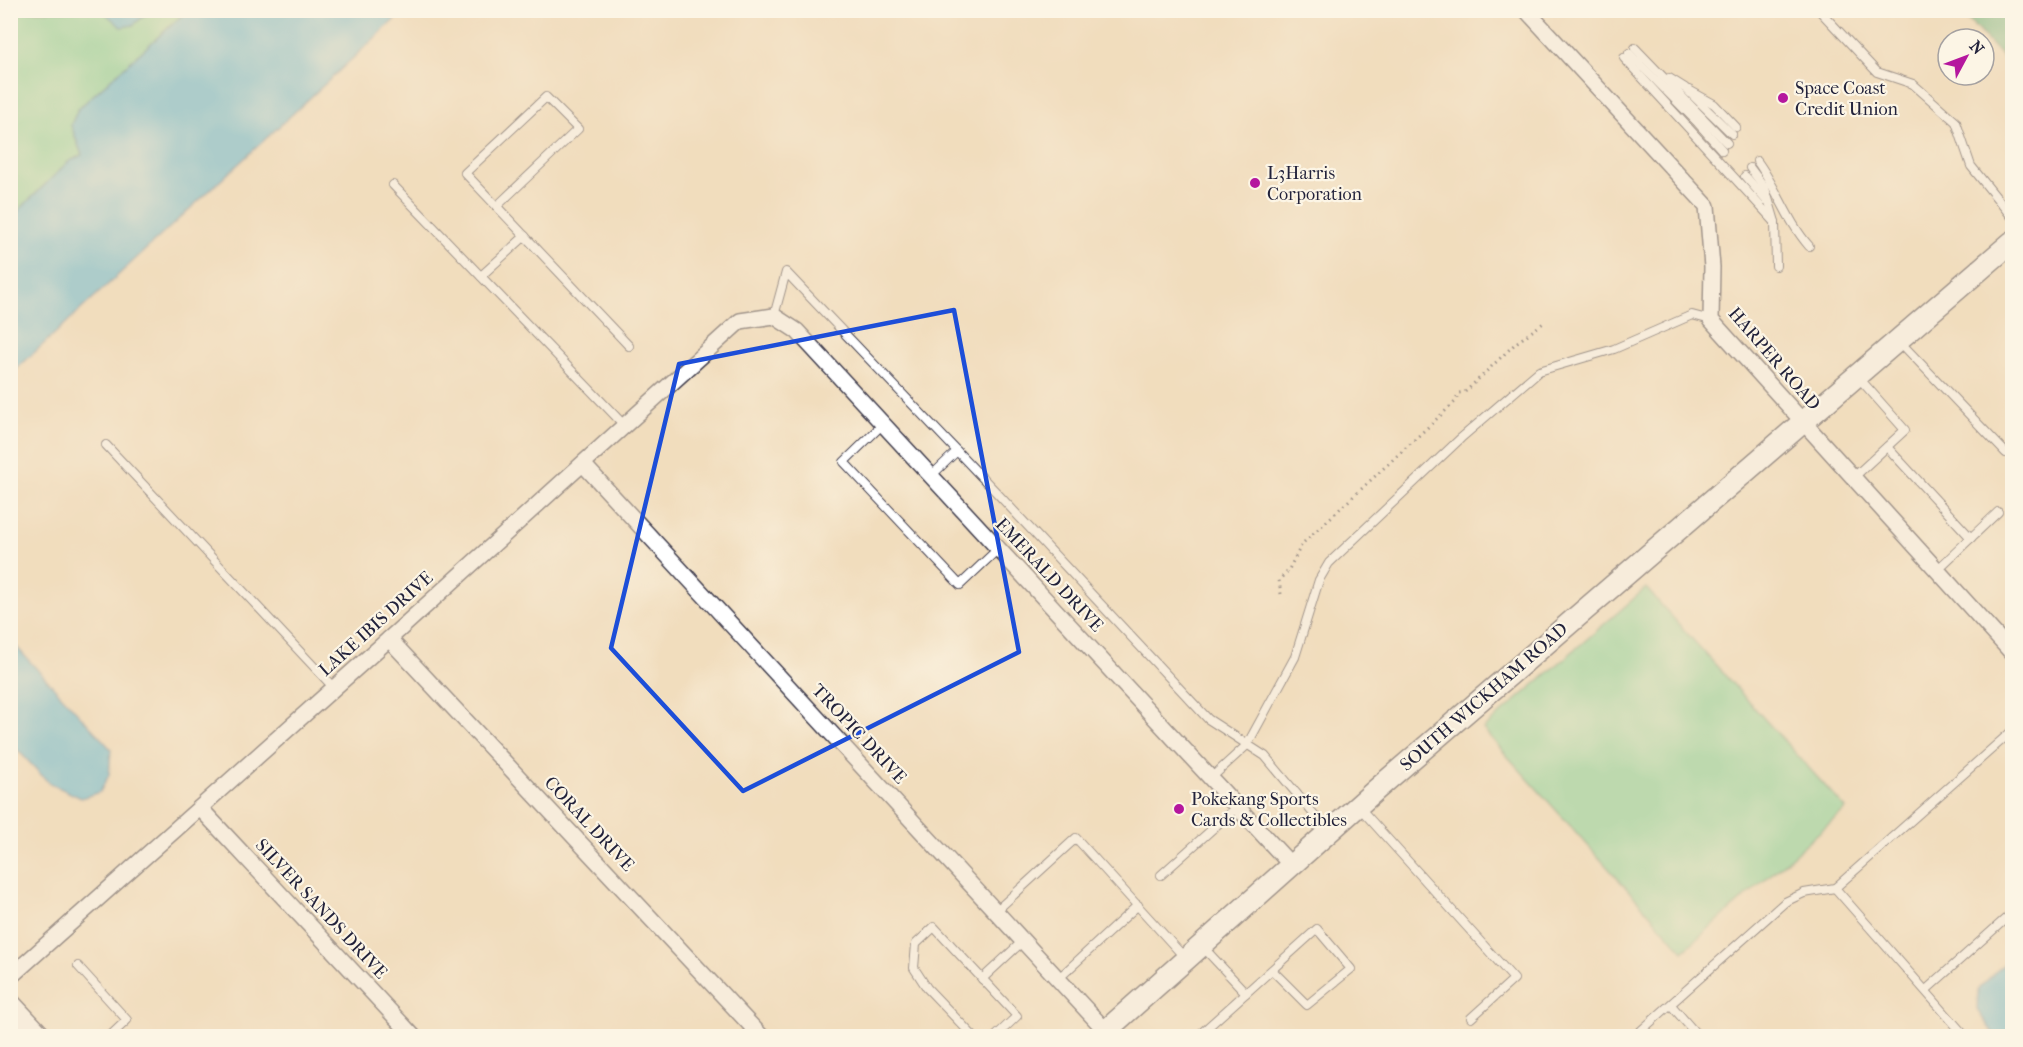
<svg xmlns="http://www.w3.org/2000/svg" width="2023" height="1047" viewBox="0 0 2023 1047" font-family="'IM FELL French Canon',serif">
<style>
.green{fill:#7ed69b;stroke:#507c6b;stroke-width:1.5}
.forest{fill:#66b783;stroke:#446c5f;stroke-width:1.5}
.water{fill:#5bb9d9;stroke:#3e6e8a;stroke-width:1.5}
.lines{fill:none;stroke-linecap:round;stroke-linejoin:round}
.service-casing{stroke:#413e4e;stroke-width:10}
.minor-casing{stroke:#413e4e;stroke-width:18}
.secondary-casing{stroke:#413e4e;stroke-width:24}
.path{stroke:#413e4e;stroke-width:3;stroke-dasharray:1.5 4.5;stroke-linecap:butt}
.service{stroke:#fff;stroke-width:8}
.minor{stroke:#fff;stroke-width:15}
.secondary{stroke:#fff;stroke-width:21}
.marked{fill:none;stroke:#1d4ed8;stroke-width:4.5;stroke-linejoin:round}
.poi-dot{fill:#b5179e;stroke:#fcf5e5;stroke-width:2}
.labels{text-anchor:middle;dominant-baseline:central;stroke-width:4.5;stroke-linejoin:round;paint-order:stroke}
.poi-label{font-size:18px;fill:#22223b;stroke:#fcf5e5;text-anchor:start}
.street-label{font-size:18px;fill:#22223b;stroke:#fcf5e5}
</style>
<rect width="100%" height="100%" fill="#fcf5e5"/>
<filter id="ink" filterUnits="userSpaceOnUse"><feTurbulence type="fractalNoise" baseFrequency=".0167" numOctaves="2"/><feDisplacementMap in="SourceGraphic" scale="12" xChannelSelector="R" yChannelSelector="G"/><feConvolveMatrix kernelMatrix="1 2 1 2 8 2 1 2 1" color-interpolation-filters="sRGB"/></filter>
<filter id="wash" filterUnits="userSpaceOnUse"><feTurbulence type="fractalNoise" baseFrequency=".008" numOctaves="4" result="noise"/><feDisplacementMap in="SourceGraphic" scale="24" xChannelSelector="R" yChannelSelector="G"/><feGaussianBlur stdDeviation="1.35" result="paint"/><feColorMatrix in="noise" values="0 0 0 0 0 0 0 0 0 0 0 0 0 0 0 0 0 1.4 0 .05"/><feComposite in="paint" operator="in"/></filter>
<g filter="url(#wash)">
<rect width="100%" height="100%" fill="#f1ddbd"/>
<!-- green -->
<g class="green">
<path d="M11,11H103L121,26L133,25L150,11H187L78,109L71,125L82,155L68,162L11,218Z"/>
<path d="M1646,588L1846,809L1683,951L1483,729Z"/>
</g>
<!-- forest -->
<path class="forest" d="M1960,11H2012V67Z"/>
<!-- water -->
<g class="water">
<path d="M103,11H150L133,25L121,27Z"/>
<path d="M187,11H404L11,374V218L68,162L82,155L71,125L78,109Z"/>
<path d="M10,640L111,749L109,775L100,792L81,798L49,783L11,743Z"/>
<path d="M2012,956V1036H1995L1977,1010L1978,989Z"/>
</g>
</g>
<g filter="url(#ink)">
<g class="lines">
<!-- service casing -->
<g class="service-casing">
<g id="service">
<path d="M1819,10L1877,72L1913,84L1956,122L1971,166L2012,217"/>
<path d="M1635,48L1727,143"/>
<path d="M1629,53L1698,123L1722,150"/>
<path d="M1624,58L1775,222"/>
<path d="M1669,78L1685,88L1732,134"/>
<path d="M1689,90L1714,104L1736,127"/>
<path d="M1757,161C1777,188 1787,221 1809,246"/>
<path d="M1750,168L1765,188L1775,222L1776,266"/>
<path d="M1745,176L1766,200"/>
<path d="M393,185L625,426"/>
<path d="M497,206L578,129L546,97L465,173L629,346"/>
<path d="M481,276L525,236"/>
<path d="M774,316L786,272L996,492L1208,719L1265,756L1328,831"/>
<path d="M1900,342L2006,453"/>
<path d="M883,424L844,462L960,585L998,549"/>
<path d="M106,445L334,688"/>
<path d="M1887,447L1971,538"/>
<path d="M931,476L957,451"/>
<path d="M1854,477L1905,430L1859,378"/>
<path d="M1938,569L1998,512"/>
<path d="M1211,778L1247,745L1295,657L1319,580L1329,563L1461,438L1539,371L1614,349L1692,315L1711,320"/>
<path d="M1359,807L1514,979L1471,1018"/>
<path d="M1161,875L1237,807"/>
<path d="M1835,888L1965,1036"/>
<path d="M996,911L1076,838L1186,959"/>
<path d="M1203,947L1246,993L1317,929L1351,969L1307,1005L1272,970"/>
<path d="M78,966L127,1020L110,1036"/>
<path d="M982,979L1023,941"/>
<path d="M1058,979L1138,905"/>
<path d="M1926,990L2012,913"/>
<path d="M1671,1005L1698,1036"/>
<path d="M973,1036L927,988L914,968L916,944L934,927L1017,1016L996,1036"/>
<path d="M1198,1036L1246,993"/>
<path d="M1635,1036L1785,902L1804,893L1835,888L2012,731"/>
</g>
</g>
<!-- minor casing -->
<g class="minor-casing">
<g id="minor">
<path d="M1526,10L1707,206L1712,267L1711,320L2012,653"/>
<path d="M583,464L1106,1031"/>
<path d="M389,639L761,1036"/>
<path d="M200,808L413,1036"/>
<path d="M10,977L389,639L740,321L774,316L797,331L1291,865"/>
</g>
</g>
<!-- secondary casing -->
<g class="secondary-casing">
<g id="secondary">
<path d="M10,1004L40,1036"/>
<path d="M1100,1036L1377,789L2012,242"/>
</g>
</g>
<!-- path -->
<path class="path" d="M1281,594L1279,580L1288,571L1302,544L1455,402L1459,393L1465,392L1516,343L1546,321"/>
<!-- service -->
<use href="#service" class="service"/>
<!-- minor -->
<use href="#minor" class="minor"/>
<!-- secondary -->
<use href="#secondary" class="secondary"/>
</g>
</g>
<!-- marked area -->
<path d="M0 0H2023V1047H0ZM954,310L1019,652L743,791L611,648L679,364Z" fill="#f1ddbd" fill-opacity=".55" fill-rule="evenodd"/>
<path class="marked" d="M954,310L1019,652L743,791L611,648L679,364Z"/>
<!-- markers -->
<g class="poi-dot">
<circle cx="1783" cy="98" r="6"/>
<circle cx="1255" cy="183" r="6"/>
<circle cx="1179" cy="809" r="6"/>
</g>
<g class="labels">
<!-- poi labels -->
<g class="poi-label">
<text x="1795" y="88">Space Coast<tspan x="1795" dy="21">Credit Union</tspan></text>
<text x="1267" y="173">L3Harris<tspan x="1267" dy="21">Corporation</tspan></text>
<text x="1191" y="799">Pokekang Sports<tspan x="1191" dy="21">Cards &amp; Collectibles</tspan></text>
</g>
<!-- street labels -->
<g class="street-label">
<text transform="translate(1774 359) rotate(49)">HARPER ROAD</text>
<text transform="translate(1049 575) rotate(47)">EMERALD DRIVE</text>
<text transform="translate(376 624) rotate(-42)">LAKE IBIS DRIVE</text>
<text transform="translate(1484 697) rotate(-41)">SOUTH WICKHAM ROAD</text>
<text transform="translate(859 734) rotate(47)">TROPIC DRIVE</text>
<text transform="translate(589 824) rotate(47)">CORAL DRIVE</text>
<text transform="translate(321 909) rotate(47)">SILVER SANDS DRIVE</text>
</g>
</g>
<!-- margin -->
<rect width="2023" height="1047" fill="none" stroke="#fcf5e5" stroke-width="36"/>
<!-- north arrow -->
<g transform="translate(1966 57) rotate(49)"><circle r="28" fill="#fcf5e5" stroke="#a5a1a1" stroke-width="1.5"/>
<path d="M0-4.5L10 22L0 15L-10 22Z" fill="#b5179e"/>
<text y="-9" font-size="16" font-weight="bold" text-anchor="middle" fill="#22223b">N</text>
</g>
</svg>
